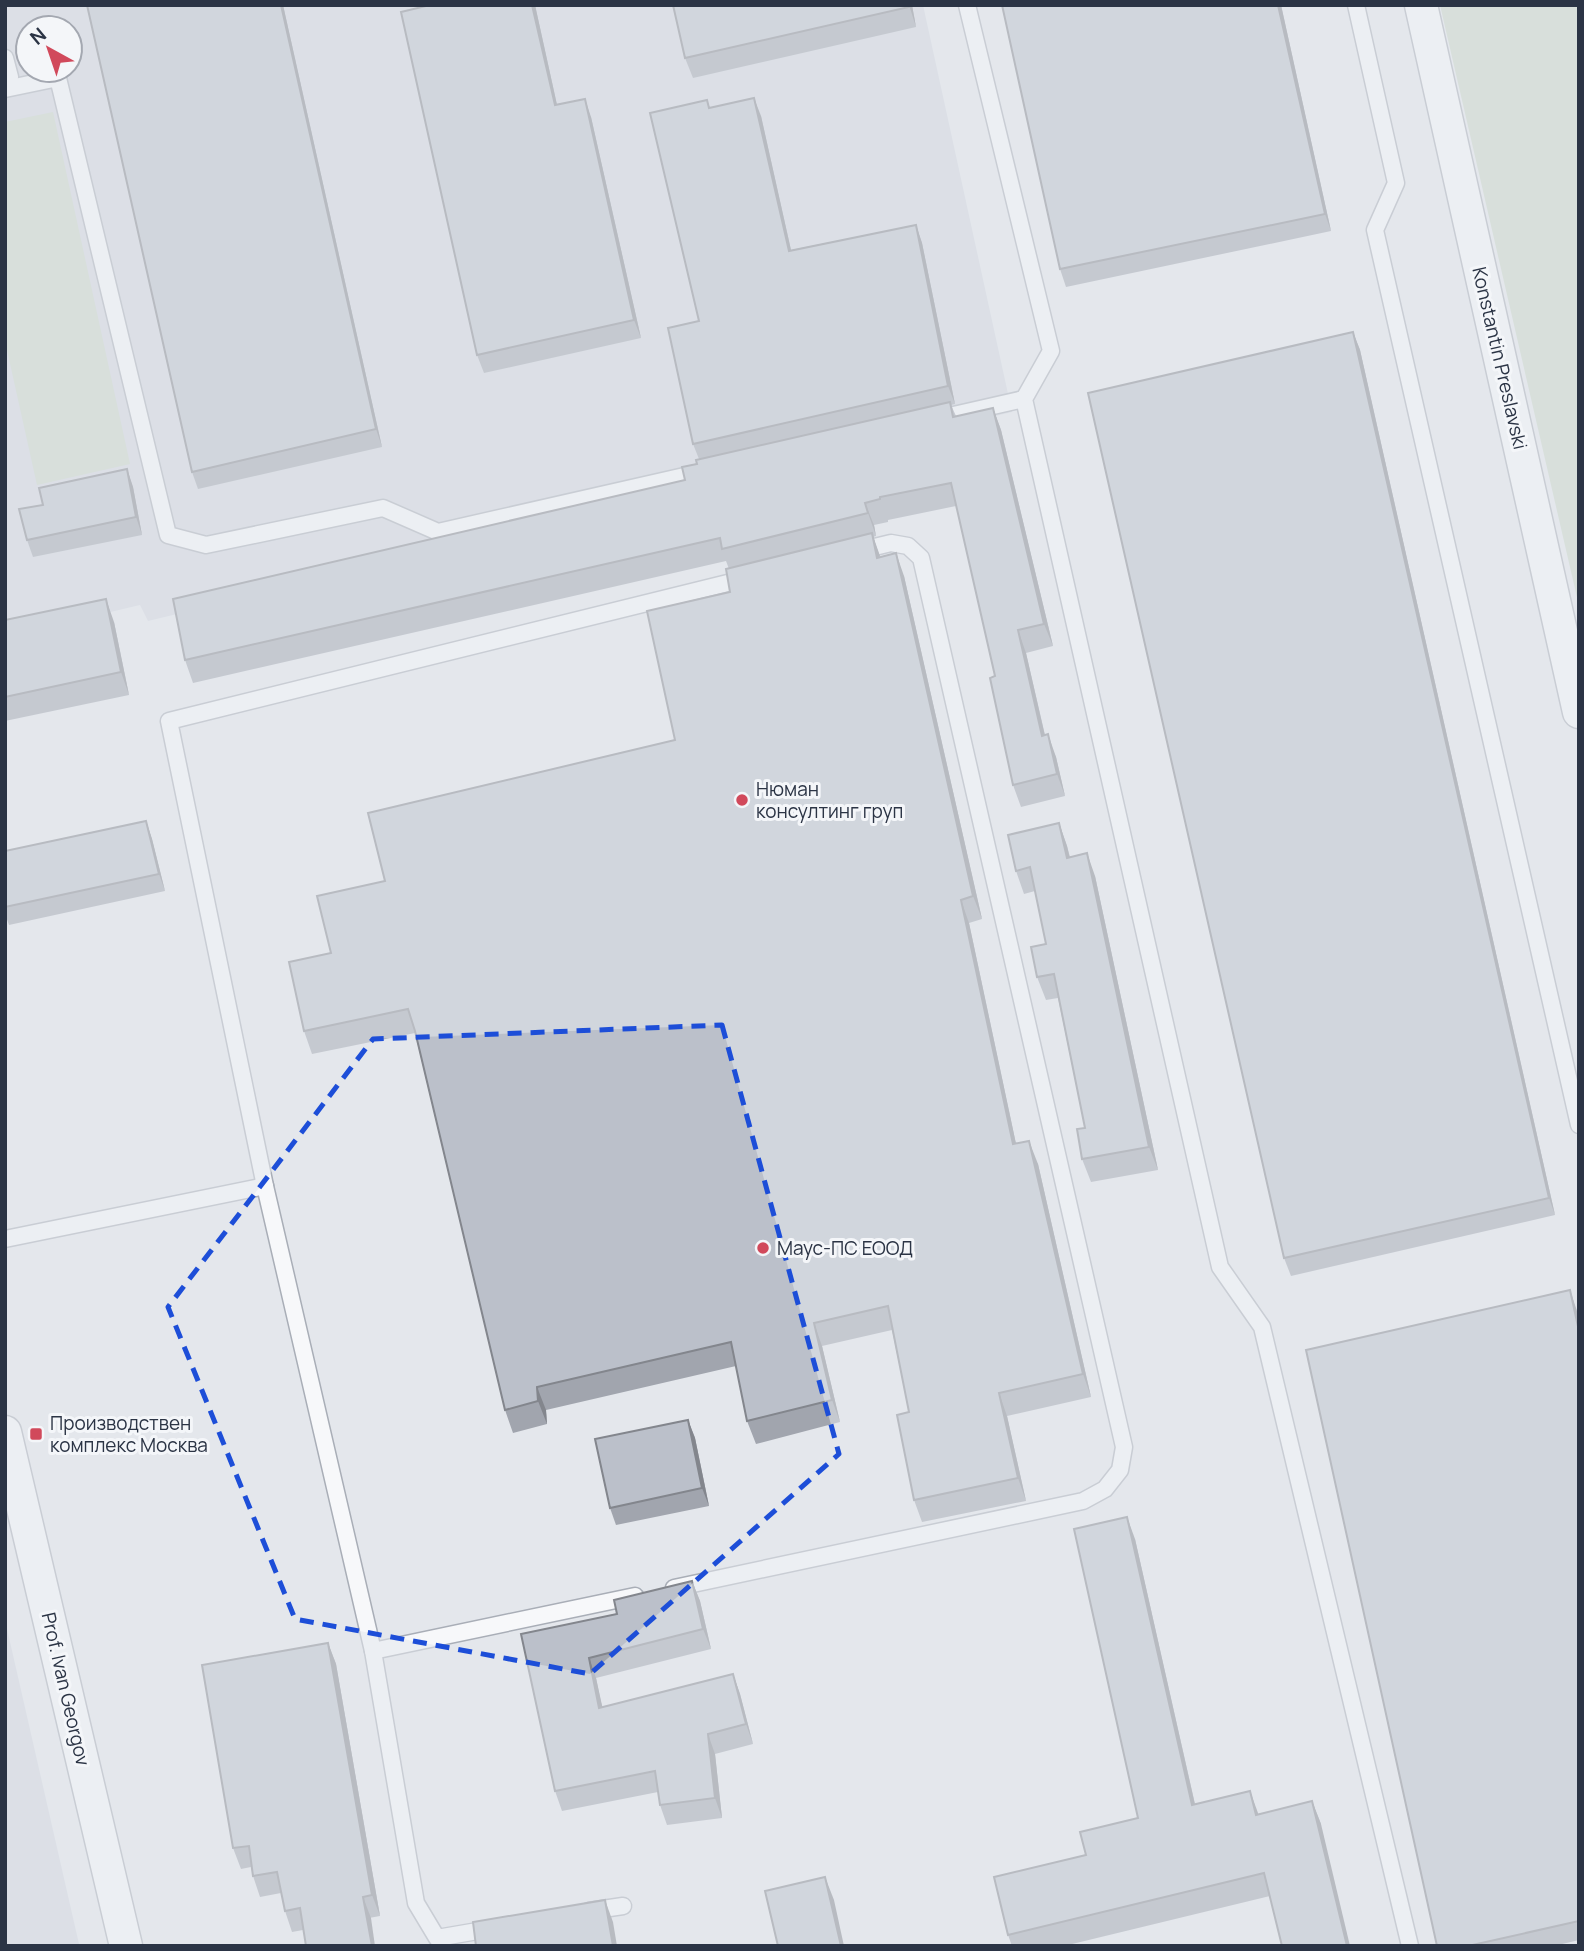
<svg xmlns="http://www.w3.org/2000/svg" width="1584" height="1951" viewBox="0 0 1584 1951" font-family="Manrope,sans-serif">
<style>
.built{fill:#d2d6de;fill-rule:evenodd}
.green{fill:#c9d6c5}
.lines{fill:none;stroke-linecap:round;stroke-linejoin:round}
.service-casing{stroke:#a9aeb7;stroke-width:19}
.minor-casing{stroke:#a9aeb7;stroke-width:35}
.service{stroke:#f7f8fa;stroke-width:16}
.minor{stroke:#f7f8fa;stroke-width:32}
.wall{fill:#a1a5ae}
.shaded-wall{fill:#83868d}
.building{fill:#bbc0ca;stroke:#83868d;stroke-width:2}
.marked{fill:none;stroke:#1d4ed8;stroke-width:5;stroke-dasharray:14 9;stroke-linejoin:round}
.poi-dot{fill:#d1495b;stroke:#f4f6f9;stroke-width:2.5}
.labels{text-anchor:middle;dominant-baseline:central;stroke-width:6;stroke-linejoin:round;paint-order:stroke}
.street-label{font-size:19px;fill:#2b3445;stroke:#f4f6f9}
.poi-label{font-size:19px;fill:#2b3445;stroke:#f4f6f9;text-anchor:start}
</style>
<rect width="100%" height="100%" fill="#e4e7ec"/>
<!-- built -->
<g class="built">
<path d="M5,5H923L1012,412L148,621L140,605L5,637ZM28,28H70V70H28Z"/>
<path d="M5,1620L79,1944L5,1946Z"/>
</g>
<!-- green -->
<g class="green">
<path d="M1440,5H1579V606Z"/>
<path d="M53,112L130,464L37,485L5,341V122Z"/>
</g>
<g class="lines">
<!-- service casing -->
<g class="service-casing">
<g id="service">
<path d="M967,5L1051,351L1024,399L1220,1267L1262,1327L1410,1946"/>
<path d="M1356,5L1396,183L1375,230L1579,1125"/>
<path d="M5,58L10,77L5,86"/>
<path d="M5,89L58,78L168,535L206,545L383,508L438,532L702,472"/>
<path d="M936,419L1024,399"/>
<path d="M5,1239L265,1186"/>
<path d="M674,1588L1083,1501L1105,1489L1120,1470L1124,1447L921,558L908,546L891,543L858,551"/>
<path d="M373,1651L635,1596"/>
<path d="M589,1911L623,1906"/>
<path d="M495,1928L437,1938L416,1903L373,1651L265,1186L169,721L748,578"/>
</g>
</g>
<!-- minor casing -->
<g class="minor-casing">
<g id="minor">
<path d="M1421,5L1579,712"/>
<path d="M5,1432L126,1946"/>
</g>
</g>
<!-- service -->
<use href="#service" class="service"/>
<!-- minor -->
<use href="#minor" class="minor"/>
</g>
<!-- wall -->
<g class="wall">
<path d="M87,5H283L382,447L198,489L192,472Z"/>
<path d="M430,5H535L557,105L591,117L641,338L484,373L477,355Z"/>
<path d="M912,5L916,27L693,78L685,58Z"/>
<path d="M1002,5H1281L1331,231L1066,287L1060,269Z"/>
<path d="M710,108L761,116L791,250L916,225L922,243L955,404L951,405L956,416L993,408L1001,430L1053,646L1026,653L1045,735L1056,757L1065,796L1021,807L1013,785L995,676L956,506L888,520V522L874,525L876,536L873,537L880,557L904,576L982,919L969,923L1016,1144L1038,1164L1091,1397L1007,1416L1026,1501L922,1522L914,1500L909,1412L892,1330L822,1346L840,1422L756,1444L747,1421L736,1366L546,1410L547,1424L513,1433L505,1410L415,1033L312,1054L304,1031L331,953L385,881L675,740L730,592L729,569L726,561L193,683L185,660L685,480L697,464L699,459L693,444Z"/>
<path d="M1353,332L1360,350L1555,1215L1291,1276L1284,1258Z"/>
<path d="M127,469L133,487L142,535L33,557L27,540L43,505Z"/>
<path d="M5,620L114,622L129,695L5,721Z"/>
<path d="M146,821L152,839L165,891L9,925L5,914V851Z"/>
<path d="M1059,823L1067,846L1070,857L1095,876L1158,1170L1091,1182L1082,1159L1085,1128L1058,998L1046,1000L1037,977L1046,944L1035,891L1024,894L1016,871Z"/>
<path d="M1576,1308L1579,1319V1940L1554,1946H1437Z"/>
<path d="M688,1420L695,1438L709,1506L616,1525L610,1508Z"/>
<path d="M1135,1539L1195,1804L1258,1815L1312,1801L1321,1824L1270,1896L1064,1946H1012L1008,1935L1086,1855L1138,1818Z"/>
<path d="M692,1581L700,1601L711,1649L596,1678L602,1707L733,1674L740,1694L753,1744L715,1754L722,1818L667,1825L660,1805L658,1792L562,1811L555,1791L521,1634L617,1614Z"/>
<path d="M328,1643L336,1664L380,1916L292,1932L285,1911L281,1893L260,1897L253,1876L251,1867L241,1869L233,1848Z"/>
</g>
<!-- shaded-wall -->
<g class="shaded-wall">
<path d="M281,5H283L382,447L376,429Z"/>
<path d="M532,5H535L561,123L555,105Z"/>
<path d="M909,5H912L916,27Z"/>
<path d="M1278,5H1281L1331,231L1325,214Z"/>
<path d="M754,98L761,116L795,268L789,251Z"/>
<path d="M585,99L591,117L641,338L634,320Z"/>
<path d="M916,225L922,243L955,404L948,386Z"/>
<path d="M1353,332L1360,350L1555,1215L1549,1198Z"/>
<path d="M993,408L1001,430L1053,646L1044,624Z"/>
<path d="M127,469L133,487L142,535L136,517Z"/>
<path d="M865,503L874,525L876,536L868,513Z"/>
<path d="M872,533L880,556L877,558Z"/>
<path d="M896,553L904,576L982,919L973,896Z"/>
<path d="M106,599L114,622L129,695L121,672Z"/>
<path d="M1018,630L1026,653L1050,758L1042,736Z"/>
<path d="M1048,734L1056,757L1065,796L1057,774Z"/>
<path d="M146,821L152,839L165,891L159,874Z"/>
<path d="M1059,823L1067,846L1075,881L1067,858Z"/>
<path d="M1087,853L1095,876L1158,1170L1149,1147Z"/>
<path d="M961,900L969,923L1021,1167L1013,1144Z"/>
<path d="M1029,1141L1038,1164L1091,1397L1083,1374Z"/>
<path d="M1570,1290L1576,1308L1579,1319V1331Z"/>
<path d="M814,1323L822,1346L840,1422L832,1400Z"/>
<path d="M537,1387L546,1410L547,1424L538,1401Z"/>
<path d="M999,1393L1007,1416L1026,1501L1018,1478Z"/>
<path d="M688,1420L695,1438L709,1506L702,1488Z"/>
<path d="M1127,1517L1135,1539L1200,1827L1192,1805Z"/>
<path d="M692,1581L700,1601L711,1649L703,1629Z"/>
<path d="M328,1643L336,1664L380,1916L372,1895Z"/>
<path d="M589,1658L596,1678L607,1728L599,1708Z"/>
<path d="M733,1674L740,1694L753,1744L746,1724Z"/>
<path d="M708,1734L715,1754L722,1818L715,1798Z"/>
<path d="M1250,1791L1258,1813L1264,1837L1256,1815Z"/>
<path d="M1312,1801L1321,1824L1350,1946H1347Z"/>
<path d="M825,1877L834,1900L844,1946H841Z"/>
<path d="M363,1897L371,1918L375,1946H372Z"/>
<path d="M605,1900L613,1922L617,1946H613Z"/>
</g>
<!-- building -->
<g class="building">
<path d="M87,5H281L376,429L192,472Z"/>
<path d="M430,5H532L555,105L585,99L634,320L477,355L401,12Z"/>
<path d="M673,5H909V7L685,58Z"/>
<path d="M1002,5H1278L1325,214L1060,269Z"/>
<path d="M754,98L789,251L916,225L948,386L693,444L668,328L699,321L650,113L707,100L709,108Z"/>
<path d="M1353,332L1549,1198L1284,1258L1088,393Z"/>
<path d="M950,402L953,417L993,408L1044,624L1018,630L1042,736L1048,734L1057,774L1013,785L990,678L995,676L951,483L880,497V499L865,503L868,513L722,549L720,538L185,660L173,599L685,480L682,467L697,464L696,460Z"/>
<path d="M127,469L136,517L27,540L19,509L43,505L39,488Z"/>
<path d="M872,533L877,558L896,553L973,896L961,900L1013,1144L1029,1141L1083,1374L999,1393L1018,1478L914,1500L897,1415L909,1412L888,1306L814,1323L832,1400L747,1421L731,1342L537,1387L538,1401L505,1410L415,1031L408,1009L304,1031L289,962L331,953L317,896L385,881L368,813L675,740L647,611L730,592L726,569Z"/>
<path d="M106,599L121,672L5,697V620Z"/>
<path d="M146,821L159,874L5,907V851Z"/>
<path d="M1059,823L1067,858L1087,853L1149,1147L1082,1159L1077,1129L1085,1128L1054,974L1037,977L1031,947L1046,944L1030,867L1016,871L1008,835Z"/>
<path d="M1570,1290L1579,1331V1921L1468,1946H1437L1306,1350Z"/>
<path d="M688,1420L702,1488L610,1508L595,1439Z"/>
<path d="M1127,1517L1192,1805L1250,1791L1256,1815L1312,1801L1347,1946H1282L1264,1873L1008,1935L994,1877L1086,1855L1080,1832L1138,1818L1074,1529Z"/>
<path d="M692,1581L703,1629L589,1658L599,1708L733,1674L746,1724L708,1734L715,1798L660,1805L655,1771L555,1791L521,1634L617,1614L614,1600Z"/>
<path d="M328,1643L372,1895L363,1897L372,1946H306L300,1908L285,1911L277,1872L253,1876L249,1846L233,1848L202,1665Z"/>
<path d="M825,1877L841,1946H778L765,1891Z"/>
<path d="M605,1900L613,1946H476L473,1922Z"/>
</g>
<!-- marked area -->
<path d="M0 0H1584V1951H0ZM722,1025L839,1454L590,1674L295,1619L168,1307L373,1039Z" fill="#e4e7ec" fill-opacity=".55" fill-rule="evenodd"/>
<path class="marked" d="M722,1025L839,1454L590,1674L295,1619L168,1307L373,1039Z"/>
<!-- markers -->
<g class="poi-dot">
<circle cx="742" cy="800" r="7"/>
<circle cx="763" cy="1248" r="7"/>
<rect x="29" y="1427" width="14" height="14" rx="3.5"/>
</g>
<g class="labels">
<!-- street labels -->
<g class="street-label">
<text transform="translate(1500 358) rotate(77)">Konstantin Preslavski</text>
<text transform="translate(66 1689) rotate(77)">Prof. Ivan Georgov</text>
</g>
<!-- poi labels -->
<g class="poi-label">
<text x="756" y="789">Нюман<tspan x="756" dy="22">консултинг груп</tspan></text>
<text x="777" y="1248">Маус-ПС ЕООД</text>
<text x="50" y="1423">Производствен<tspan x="50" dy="22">комплекс Москва</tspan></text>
</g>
</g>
<!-- border -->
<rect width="1584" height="1951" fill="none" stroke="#2b3445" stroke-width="14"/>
<!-- north arrow -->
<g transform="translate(49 49) rotate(320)"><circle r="33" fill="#f4f6f9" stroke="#a4a8b1" stroke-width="2"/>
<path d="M0-5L12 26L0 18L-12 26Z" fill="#d1495b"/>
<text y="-10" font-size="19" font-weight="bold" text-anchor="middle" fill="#2b3445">N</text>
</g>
</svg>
